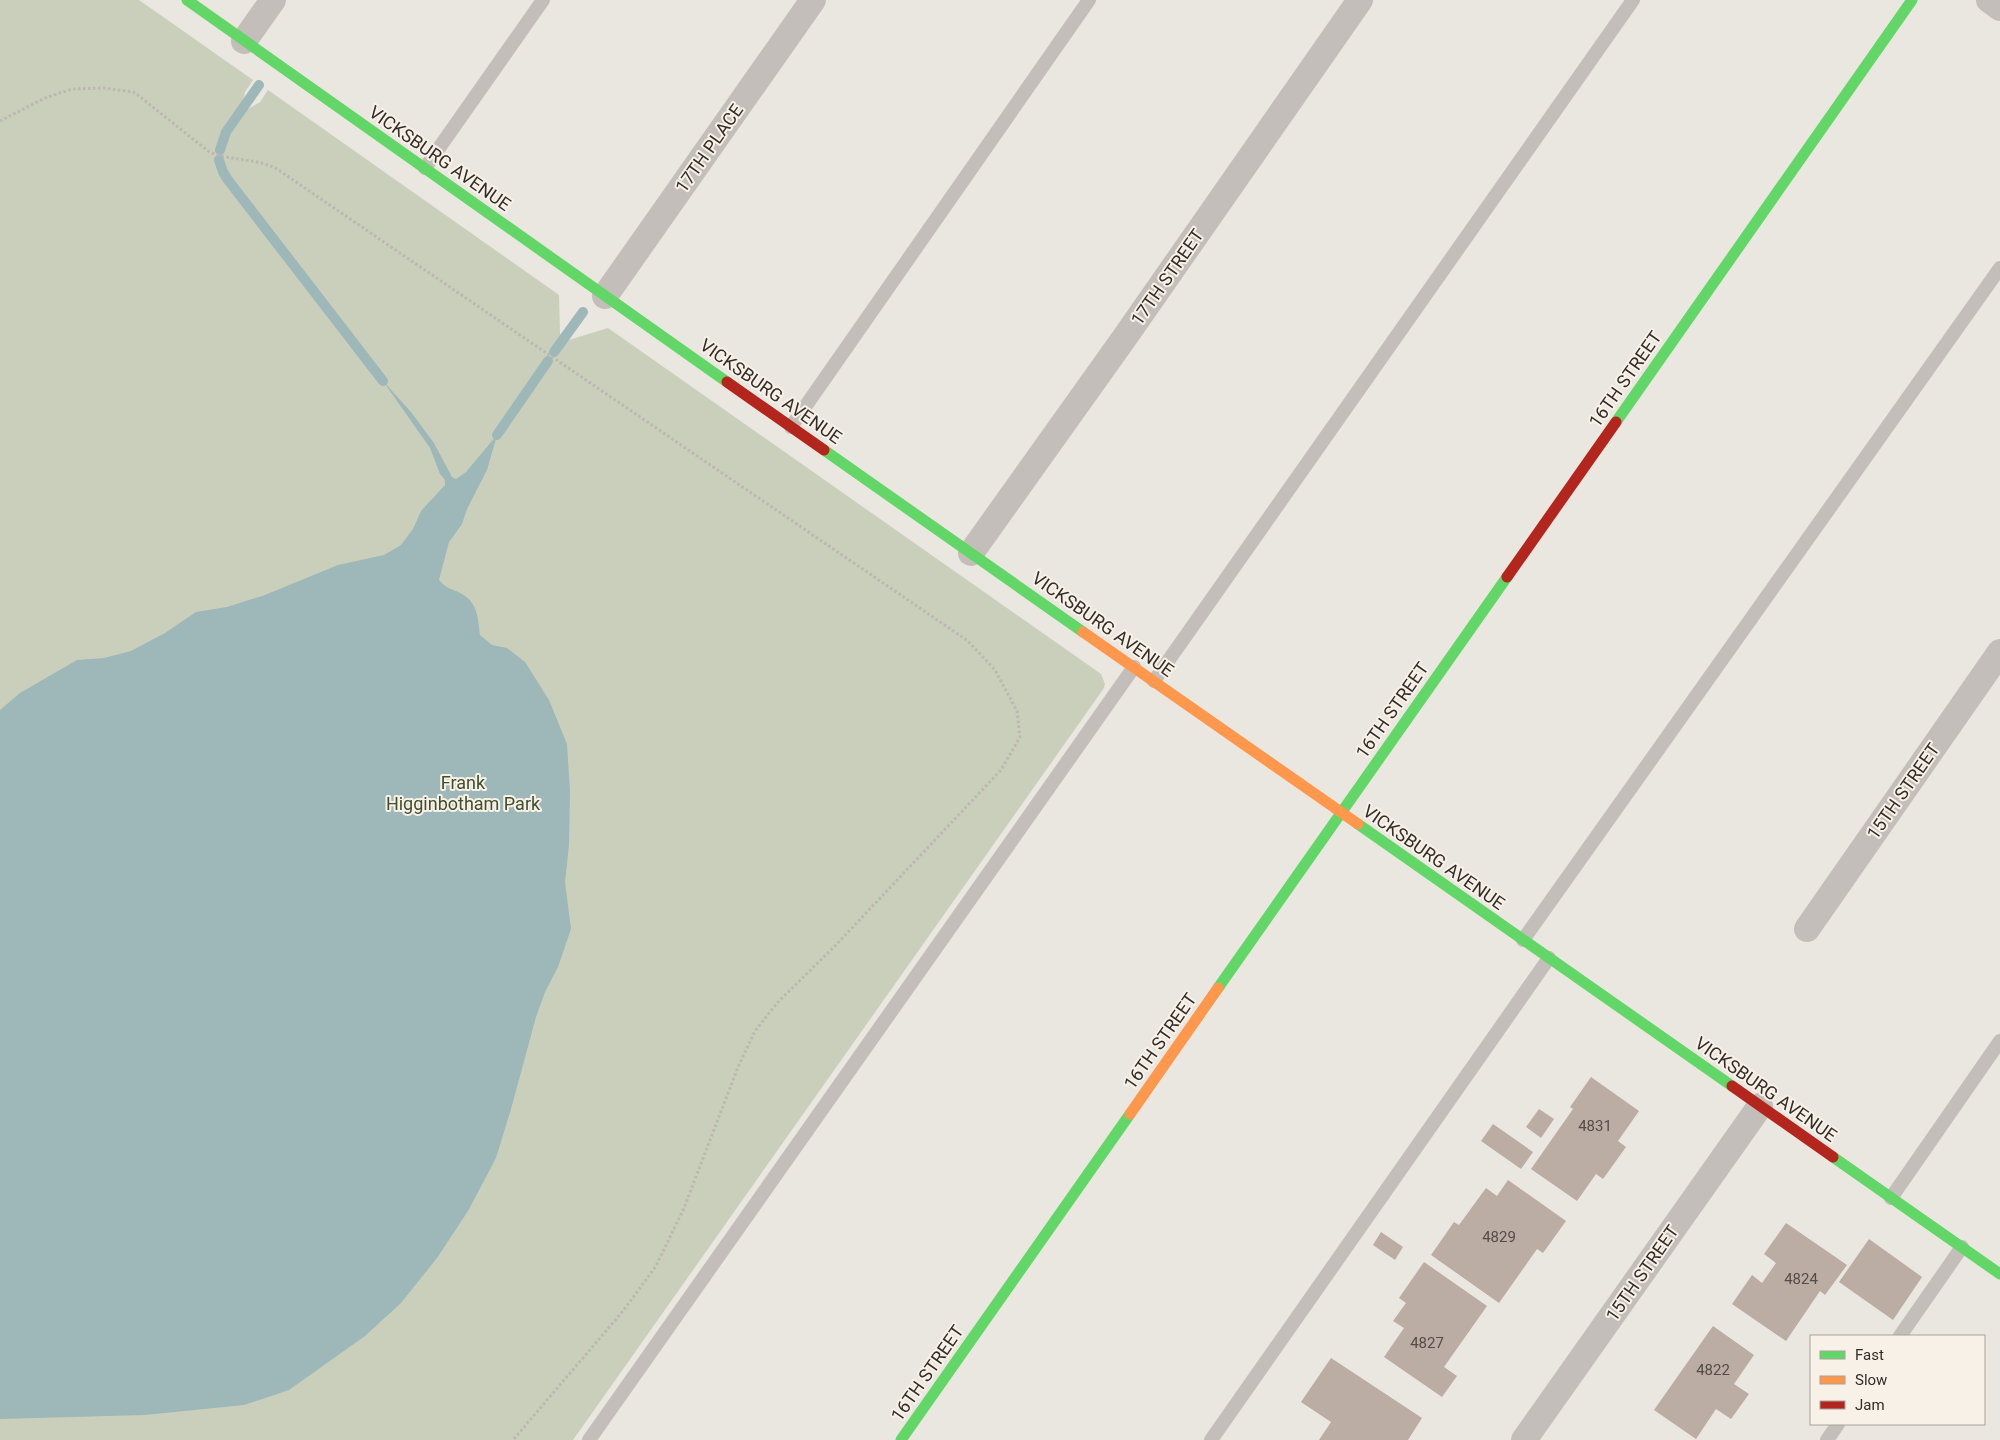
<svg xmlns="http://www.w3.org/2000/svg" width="2000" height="1440" viewBox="0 0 2000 1440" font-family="Roboto,sans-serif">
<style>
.green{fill:#cacfbb}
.water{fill:#9eb7b9}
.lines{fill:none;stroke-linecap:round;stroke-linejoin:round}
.stream{stroke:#9eb7b9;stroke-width:10}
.building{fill:#bcada4}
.path{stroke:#bcb7b1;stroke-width:3;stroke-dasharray:2.5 2.5;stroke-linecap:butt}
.lane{stroke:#c3beb9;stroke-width:14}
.street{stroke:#c3beb9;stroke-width:26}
.fast{stroke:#63d668;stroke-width:11}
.slow{stroke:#ff974d;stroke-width:11}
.jam{stroke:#b3261e;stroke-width:11}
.labels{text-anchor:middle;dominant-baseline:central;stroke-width:4;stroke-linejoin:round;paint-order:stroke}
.number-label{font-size:15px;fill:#554c47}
.street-label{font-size:18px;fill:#332c28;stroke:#f7f1e7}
.park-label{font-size:18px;fill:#404f2e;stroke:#f7f1e7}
</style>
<rect width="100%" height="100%" fill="#eae6e0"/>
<!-- green -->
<path class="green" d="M0,0H139L253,80L245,92L242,106L248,109L260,102L268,90L559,295L560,334L569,340L608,328L1101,674L1105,684L1104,688L573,1440H0Z"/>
<!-- water -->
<path class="water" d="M383,381L411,412L434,443L452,477L456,479L466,472L497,435L487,470L467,509L462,524L449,542L439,580C448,590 451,588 462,594C478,603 478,619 480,635L492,645L507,648L525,662L549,700L567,744L570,791L569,845L565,882L571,929L558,967L545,992L536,1017L511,1109L496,1158L468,1211L437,1258L401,1303L365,1336L289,1390L244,1405L145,1415L0,1419V710L20,693L77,660L104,658L131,651L165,633L196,612L227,607L265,595L338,565L384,555L401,545L413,529L421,511L445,485V480L440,474L430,448Z"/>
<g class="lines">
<!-- stream -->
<g class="stream">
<path d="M220,150L226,132L259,85"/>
<path d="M219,160L223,172L228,180L383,381"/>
<path d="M554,352L583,312"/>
<path d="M497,435L548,361"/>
</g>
</g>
<!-- building -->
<g class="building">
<path d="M1591,1077L1639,1111L1618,1141L1626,1147L1603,1179L1596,1174L1577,1201L1531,1169L1573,1109L1570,1107Z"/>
<path d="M1539,1109L1554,1119L1541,1138L1526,1127Z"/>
<path d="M1493,1124L1533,1152L1521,1169L1481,1141Z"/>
<path d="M1508,1180L1566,1221L1543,1253L1537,1249L1499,1303L1431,1255L1454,1222L1459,1225L1486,1188L1497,1196Z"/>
<path d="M1786,1223L1847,1265L1825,1295L1820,1291L1786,1341L1732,1304L1752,1275L1762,1283L1776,1263L1764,1254Z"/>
<path d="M1381,1232L1403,1247L1395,1260L1373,1245Z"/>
<path d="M1869,1239L1922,1277L1893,1320L1839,1282Z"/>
<path d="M1424,1262L1487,1306L1444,1367L1457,1376L1442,1397L1384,1357L1404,1328L1393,1321L1406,1303L1399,1298Z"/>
<path d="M1713,1326L1754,1355L1734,1384L1749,1394L1731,1419L1716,1409L1696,1439L1654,1410Z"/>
<path d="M1331,1358L1422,1418L1408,1440H1319L1331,1422L1301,1402Z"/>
</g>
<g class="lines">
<!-- path -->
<path class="path" d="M0,121L45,98L72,89L104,88L133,92L139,96L208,151C230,162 255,157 277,169L968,641L995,670L1017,711L1020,737L1001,770L834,947L778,1002L755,1031L738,1067L684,1208L656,1266L623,1311L513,1440"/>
<!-- lane -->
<g class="lane">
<path d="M425,168L543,0"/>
<path d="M791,427L1089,0"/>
<path d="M1154,681L1633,0"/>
<path d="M1523,940L2000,268"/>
<path d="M1891,1198L2000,1041"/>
<path d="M1900,1336L1962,1247"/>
<path d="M589,1440L1134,667"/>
<path d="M1211,1440L1549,958"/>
<path d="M1827,1440L1838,1424"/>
</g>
<!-- street -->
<g class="street">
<path d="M1989,0L2000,8"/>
<path d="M244,41L273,0"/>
<path d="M605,296L813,0"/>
<path d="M971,553L1125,337L1360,0"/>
<path d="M1807,929L2000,652"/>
<path d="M1524,1440L1760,1106"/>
</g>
<!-- fast -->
<g class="fast">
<path d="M187,0L727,382"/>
<path d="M1616,422L1912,0"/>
<path d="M824,450L1083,632"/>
<path d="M1358,824L1732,1086"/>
<path d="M1218,988L1507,577"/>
<path d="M1833,1157L2000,1274"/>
<path d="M901,1440L1130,1114"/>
</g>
<!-- slow -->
<g class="slow">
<path d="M1083,632L1358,824"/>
<path d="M1130,1114L1218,988"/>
</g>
<!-- jam -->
<g class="jam">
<path d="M727,382L824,450"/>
<path d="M1507,577L1616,422"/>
<path d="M1732,1086L1833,1157"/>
</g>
</g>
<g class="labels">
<!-- number labels -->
<g class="number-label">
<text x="1595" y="1126">4831</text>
<text x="1499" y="1237">4829</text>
<text x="1801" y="1279">4824</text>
<text x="1427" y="1343">4827</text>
<text x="1713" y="1370">4822</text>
</g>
<!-- street labels -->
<g class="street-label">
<text transform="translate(709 148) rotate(-55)">17TH PLACE</text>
<text transform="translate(440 158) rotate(35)">VICKSBURG AVENUE</text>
<text transform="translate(1167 277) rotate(-55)">17TH STREET</text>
<text transform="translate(1625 379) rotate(-55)">16TH STREET</text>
<text transform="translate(771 391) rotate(35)">VICKSBURG AVENUE</text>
<text transform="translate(1103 624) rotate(35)">VICKSBURG AVENUE</text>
<text transform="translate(1392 710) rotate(-55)">16TH STREET</text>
<text transform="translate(1903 791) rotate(-55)">15TH STREET</text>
<text transform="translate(1434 857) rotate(35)">VICKSBURG AVENUE</text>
<text transform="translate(1160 1041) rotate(-55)">16TH STREET</text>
<text transform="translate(1766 1089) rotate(35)">VICKSBURG AVENUE</text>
<text transform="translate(1642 1273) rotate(-55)">15TH STREET</text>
<text transform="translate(927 1373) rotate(-55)">16TH STREET</text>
</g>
<!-- park labels -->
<g class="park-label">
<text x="463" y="782">Frank<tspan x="463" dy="21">Higginbotham Park</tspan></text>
</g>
</g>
<!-- legend -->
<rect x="1810" y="1335" width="175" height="90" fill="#f7f1e7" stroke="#a9a29b"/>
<rect x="1820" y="1351" width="25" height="8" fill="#63d668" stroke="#a9a29b"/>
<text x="1855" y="1360" font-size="15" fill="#332c28">Fast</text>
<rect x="1820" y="1376" width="25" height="8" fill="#ff974d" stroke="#a9a29b"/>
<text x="1855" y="1385" font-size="15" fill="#332c28">Slow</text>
<rect x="1820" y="1401" width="25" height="8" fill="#b3261e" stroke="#a9a29b"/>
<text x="1855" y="1410" font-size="15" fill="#332c28">Jam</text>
</svg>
